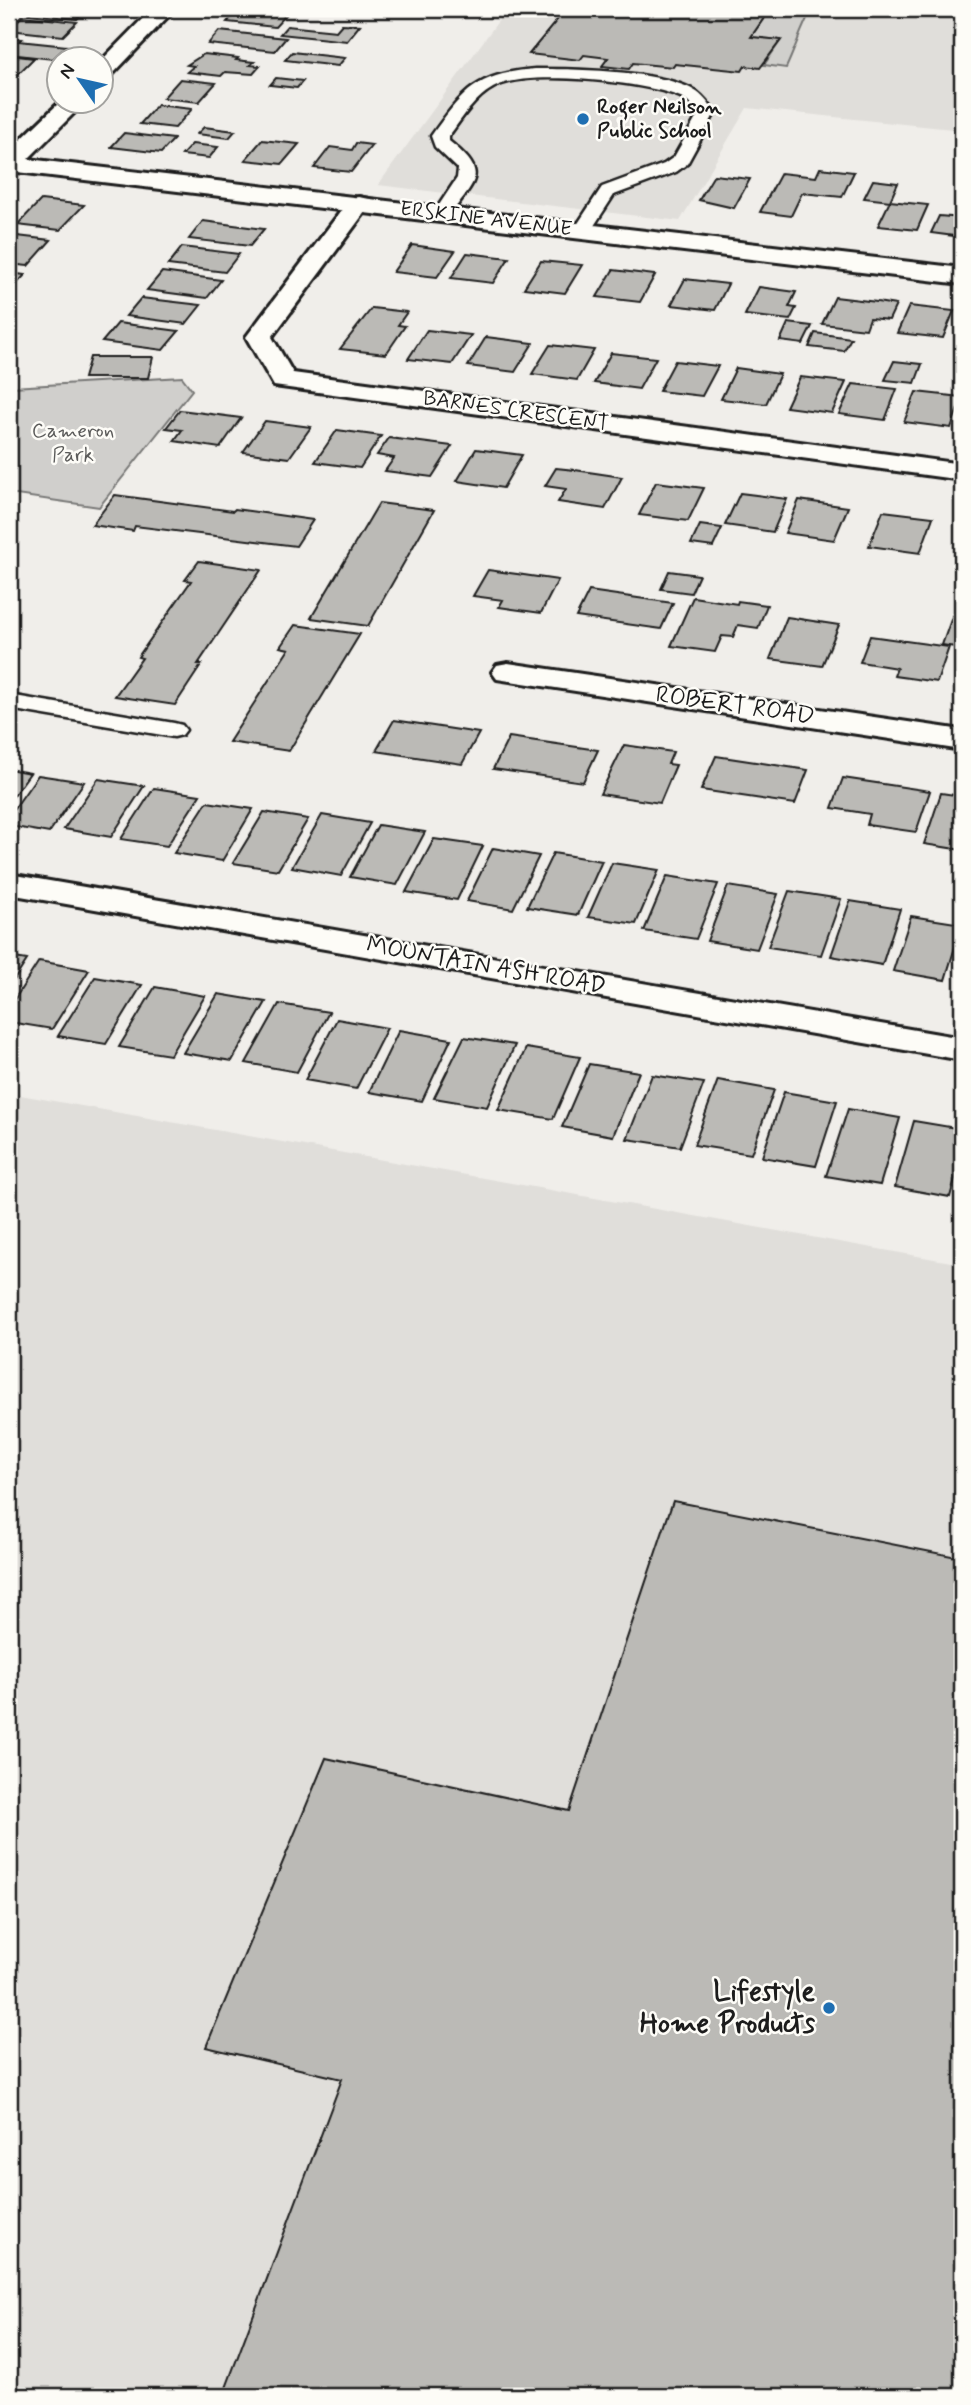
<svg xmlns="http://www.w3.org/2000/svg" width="971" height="2405" viewBox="0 0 971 2405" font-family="Mynerve,sans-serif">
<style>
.built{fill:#e0deda}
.green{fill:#d0cfcc;stroke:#767674;stroke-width:2}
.building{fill:#bbbab6;stroke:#1c1c1c;stroke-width:2}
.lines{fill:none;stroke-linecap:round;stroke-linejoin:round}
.service-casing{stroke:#1c1c1c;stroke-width:5}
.minor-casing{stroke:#1c1c1c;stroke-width:6}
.tertiary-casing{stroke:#1c1c1c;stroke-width:6}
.service{fill:#fdfcf7;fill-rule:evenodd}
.minor{fill:#fdfcf7;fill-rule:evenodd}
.tertiary{fill:#fdfcf7;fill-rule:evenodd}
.poi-dot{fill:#1f6fb2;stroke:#fdfcf7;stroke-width:2.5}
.labels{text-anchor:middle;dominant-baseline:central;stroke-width:5;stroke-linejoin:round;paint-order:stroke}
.far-poi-label{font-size:21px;font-weight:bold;fill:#1c1c1c;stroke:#fdfcf7;text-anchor:start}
.far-street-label{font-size:21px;fill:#1c1c1c;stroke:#fdfcf7}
.far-park-label{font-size:21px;fill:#5b5b5a;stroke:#fdfcf7}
.street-label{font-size:24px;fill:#1c1c1c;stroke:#fdfcf7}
.near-poi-label{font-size:28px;font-weight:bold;fill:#1c1c1c;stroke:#fdfcf7;text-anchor:end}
</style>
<rect width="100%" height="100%" fill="#f0eeea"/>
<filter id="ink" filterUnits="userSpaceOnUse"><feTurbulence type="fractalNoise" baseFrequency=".0143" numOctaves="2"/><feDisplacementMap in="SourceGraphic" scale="14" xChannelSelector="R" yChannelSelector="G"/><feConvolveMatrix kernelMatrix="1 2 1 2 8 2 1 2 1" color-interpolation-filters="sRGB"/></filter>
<g filter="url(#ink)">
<!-- built -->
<g class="built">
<path d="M507,9H962V130L747,108L680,221L378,185Z"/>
<path d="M9,1093L962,1264V2396H9Z"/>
</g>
<!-- green -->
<g class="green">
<path d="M713,9H812C801,28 796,47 786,68L764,65L781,40L751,37L766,15Z"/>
<path d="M182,377L192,390L99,507L9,494V390L12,387Z"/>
</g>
<!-- building -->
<g class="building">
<path d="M34,9H88L77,19L28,14Z"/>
<path d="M566,9H713L766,15L751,37L781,40L760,68L745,66L742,71L675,64L673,67L633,63L629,69L602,66L608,58L584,55L580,60L529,54Z"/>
<path d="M238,10L286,15L275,27L227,22Z"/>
<path d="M22,16L77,22L63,36L9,30Z"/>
<path d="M342,24L360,25L347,41L280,34L287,26L336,31Z"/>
<path d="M219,31L286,38L275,51L208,44Z"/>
<path d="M9,37L22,39L19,41L67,46L53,59L9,54Z"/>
<path d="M292,52L345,58L338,66L285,60Z"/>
<path d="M204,54L238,58L236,60L254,62L250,65L260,66L253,74L225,72L221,76L187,72L194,66L187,65Z"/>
<path d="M9,55L34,58L19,73L9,72Z"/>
<path d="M276,78L303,81L297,88L270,85Z"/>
<path d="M180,79L216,83L199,102L163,98Z"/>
<path d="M157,105L192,109L175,128L140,124Z"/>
<path d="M204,127L235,131L229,138L197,134Z"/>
<path d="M124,133L174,139L161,153L111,147Z"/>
<path d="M262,140L299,144L282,164L245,160Z"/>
<path d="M356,143L372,145L351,172L314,168L330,147L352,150Z"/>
<path d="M192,144L218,147L209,158L182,155Z"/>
<path d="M820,168L854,172L842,197L802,193L791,216L760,212L781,173L816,177Z"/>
<path d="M714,175L750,179L734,208L699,200Z"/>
<path d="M873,180L898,183L890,201L864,198Z"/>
<path d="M41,200L84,205L60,230L17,225Z"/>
<path d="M890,201L928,205L917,230L878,226Z"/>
<path d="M939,216L962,218V237L931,233Z"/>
<path d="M203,221L264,229L250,246L189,239Z"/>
<path d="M9,235L51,240L28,266L9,264Z"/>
<path d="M412,245L455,251L437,277L393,272Z"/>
<path d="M182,247L239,254L225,272L168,265Z"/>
<path d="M467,253L509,258L493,283L451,278Z"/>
<path d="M541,261L582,265L565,293L524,288Z"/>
<path d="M613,270L655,275L640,302L597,297Z"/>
<path d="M162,272L221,280L207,298L147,290Z"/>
<path d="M9,273L25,275L9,292Z"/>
<path d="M685,279L728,284L715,310L671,305Z"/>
<path d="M759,287L796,292L789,307L796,308L790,320L745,315Z"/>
<path d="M835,297L877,302L896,305L889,320L870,318L866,329L822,324Z"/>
<path d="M141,298L201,305L186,324L126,316Z"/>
<path d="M909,306L954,311L943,338L897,333Z"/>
<path d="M372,308L407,312L398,325L405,326L386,354L340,349Z"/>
<path d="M118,323L179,331L163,350L102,342Z"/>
<path d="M788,323L812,326L803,344L780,341Z"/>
<path d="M427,330L471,335L452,364L408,359Z"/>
<path d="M815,333L851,338L844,351L809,347Z"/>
<path d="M486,337L533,343L515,372L468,366Z"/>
<path d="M550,345L594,350L577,380L532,374Z"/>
<path d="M611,353L656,358L639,389L594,383Z"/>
<path d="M90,357H153L148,378H84Z"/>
<path d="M675,361L718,366L702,396L659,391Z"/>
<path d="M894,361L922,364L915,383L885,380Z"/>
<path d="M736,368L780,374L766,404L721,399Z"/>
<path d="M800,377L846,382L832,413L786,407Z"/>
<path d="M853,384L897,389L885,420L839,414Z"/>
<path d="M916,392L962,397L951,428L904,422Z"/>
<path d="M180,410L196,412L241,418L220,448L174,441L182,430L166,428Z"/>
<path d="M265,421L311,427L289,458L243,452Z"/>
<path d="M337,430L381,436L360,468L315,462Z"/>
<path d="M389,438L405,440L452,446L432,477L385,471L394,458L377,455Z"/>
<path d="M476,449L522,455L503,488L457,481Z"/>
<path d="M556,468L575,470L622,477L605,509L558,502L566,489L545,486Z"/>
<path d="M656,482L704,488L688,521L639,515Z"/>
<path d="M740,493L787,499L773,532L725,525Z"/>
<path d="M115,495L233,511L235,509L313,520L296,546L135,526L133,531L92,525Z"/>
<path d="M799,500L848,507L834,540L785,533Z"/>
<path d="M379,503L434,510L368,626L311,618Z"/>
<path d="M883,511L933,517L920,553L869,546Z"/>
<path d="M700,525L722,528L713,547L691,544Z"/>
<path d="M199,561L261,570L198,664H202L175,705L115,696L142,658L138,657L191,581L185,580Z"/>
<path d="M488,570L517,574L558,580L541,613L499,607L503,600L473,596Z"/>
<path d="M669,571L699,575L691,593L661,589Z"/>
<path d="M589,591L673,603L661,629L576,617Z"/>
<path d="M693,597L737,604L738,601L767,605L758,628L738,625L733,637L722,636L715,652L671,646Z"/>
<path d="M953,614L962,615V648L942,645Z"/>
<path d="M787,617L839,625L822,666L770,659Z"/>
<path d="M295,625L360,634L289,751L229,742L289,649L280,647Z"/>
<path d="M870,636L949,647L937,682L894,676L897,668L860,662Z"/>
<path d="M394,720L479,733L462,764L376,751Z"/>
<path d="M509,737L598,750L583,782L493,769Z"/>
<path d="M624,745L673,752L668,764L676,765L660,803L600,794Z"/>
<path d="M716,756L808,770L795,804L701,790Z"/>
<path d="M9,769L30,773L9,802Z"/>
<path d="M38,775L84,782L49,833L9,826V816Z"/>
<path d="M843,778L930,791L916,832L867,825L870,814L832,808Z"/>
<path d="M98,779L144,786L111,837L64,829Z"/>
<path d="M154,788L200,795L167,846L121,839Z"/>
<path d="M941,793L962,796V850L924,844Z"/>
<path d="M207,802L253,809L222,861L174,853Z"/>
<path d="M264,812L308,819L278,870L233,863Z"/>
<path d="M322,815L370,823L341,876L292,867Z"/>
<path d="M378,825L425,832L397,885L350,877Z"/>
<path d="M434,839L483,846L457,900L406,892Z"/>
<path d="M493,848L539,856L513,909L467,901Z"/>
<path d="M553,853L602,861L578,915L527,907Z"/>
<path d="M612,863L659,870L636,924L588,917Z"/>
<path d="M667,876L718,884L696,939L644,931Z"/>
<path d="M728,886L778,894L757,949L707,941Z"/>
<path d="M789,891L841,899L821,955L768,947Z"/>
<path d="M850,901L900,909L882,965L831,956Z"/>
<path d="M911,916L962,924L945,980L893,971Z"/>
<path d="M9,957L27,960L9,988Z"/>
<path d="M39,961L89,970L52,1029L9,1022V1008Z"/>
<path d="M95,977L142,985L106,1044L58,1036Z"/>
<path d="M155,987L205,996L170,1055L119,1047Z"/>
<path d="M218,994L266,1002L232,1061L183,1053Z"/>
<path d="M279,1004L329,1012L297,1072L246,1063Z"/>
<path d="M337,1019L387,1028L356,1089L305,1080Z"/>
<path d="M399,1030L451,1039L422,1101L369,1092Z"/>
<path d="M464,1037L515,1045L487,1107L434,1098Z"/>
<path d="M526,1048L580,1057L553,1119L498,1110Z"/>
<path d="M589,1064L639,1072L613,1136L562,1127Z"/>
<path d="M652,1075L704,1083L680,1147L627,1139Z"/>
<path d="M718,1080L774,1090L751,1154L694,1145Z"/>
<path d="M784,1092L837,1101L816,1166L762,1157Z"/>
<path d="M848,1109L900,1118L880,1185L826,1176Z"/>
<path d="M914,1121L962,1129V1153L950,1197L895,1187Z"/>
<path d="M673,1501L962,1558V2396H223L342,2079L206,2047L326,1758L569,1811Z"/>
</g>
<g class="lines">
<!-- service casing -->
<g class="service-casing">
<g id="service">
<path d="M535,69C575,69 664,70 697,92C705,98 710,105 715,113L687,164L676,172L614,195L588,235L582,236L573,231L602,187L664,164L674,157L699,113C693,105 687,99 678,96C643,82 537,71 502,84C478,92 463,117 449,136V141C491,175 475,179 448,218H436L433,214L457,178L458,169L435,147L431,136C464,90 476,74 535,69Z"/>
<path d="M9,695L174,723L182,725L186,730L182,735L174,737L9,709Z"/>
</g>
</g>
<!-- minor casing -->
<g class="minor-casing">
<g id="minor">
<path d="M359,197L368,199L371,204L272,337L293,373L962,464V480L274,386L246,337L350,199Z"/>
<path d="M508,663L962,730V750L497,679L492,672L497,665Z"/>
<path d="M9,874L962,1038V1060L9,894Z"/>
</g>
</g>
<!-- tertiary casing -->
<g class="tertiary-casing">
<g id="tertiary">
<path d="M152,9H175L110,77L102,79V60Z"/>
<path d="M60,102H85L28,159L962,268V284L9,171V151Z"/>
</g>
</g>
<!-- service -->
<use href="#service" class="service"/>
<!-- minor -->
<use href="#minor" class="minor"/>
<!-- tertiary -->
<use href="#tertiary" class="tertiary"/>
</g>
</g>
<!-- markers -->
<g class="poi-dot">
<circle cx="583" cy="119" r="7"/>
<circle cx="829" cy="2008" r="7"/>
</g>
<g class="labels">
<!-- far-poi labels -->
<g class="far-poi-label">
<text x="597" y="107">Roger Neilson<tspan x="597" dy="24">Public School</tspan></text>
</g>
<!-- far-street labels -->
<g class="far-street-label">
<text transform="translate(486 219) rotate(7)">ERSKINE AVENUE</text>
<text transform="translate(516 411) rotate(8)">BARNES CRESCENT</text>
</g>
<!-- far-park labels -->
<g class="far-park-label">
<text x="73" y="431">Cameron<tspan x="73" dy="24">Park</tspan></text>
</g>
<!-- street labels -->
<g class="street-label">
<text transform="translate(735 706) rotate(8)">ROBERT ROAD</text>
<text transform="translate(486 966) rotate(10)">MOUNTAIN ASH ROAD</text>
</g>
<!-- near-poi labels -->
<g class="near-poi-label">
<text x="815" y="1992">Lifestyle<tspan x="815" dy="32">Home Products</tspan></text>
</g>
</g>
<!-- margin -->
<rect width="971" height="2405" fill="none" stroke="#fdfcf7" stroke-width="35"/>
<rect x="18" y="18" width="936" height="2370" fill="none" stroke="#1c1c1c" stroke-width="2.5" filter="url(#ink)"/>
<!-- north arrow -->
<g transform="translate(80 80) rotate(304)"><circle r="33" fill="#fdfcf7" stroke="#a3a29f" stroke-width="2"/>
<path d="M0-5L12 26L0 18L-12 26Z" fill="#1f6fb2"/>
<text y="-10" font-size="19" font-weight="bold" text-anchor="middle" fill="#1c1c1c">N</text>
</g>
</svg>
